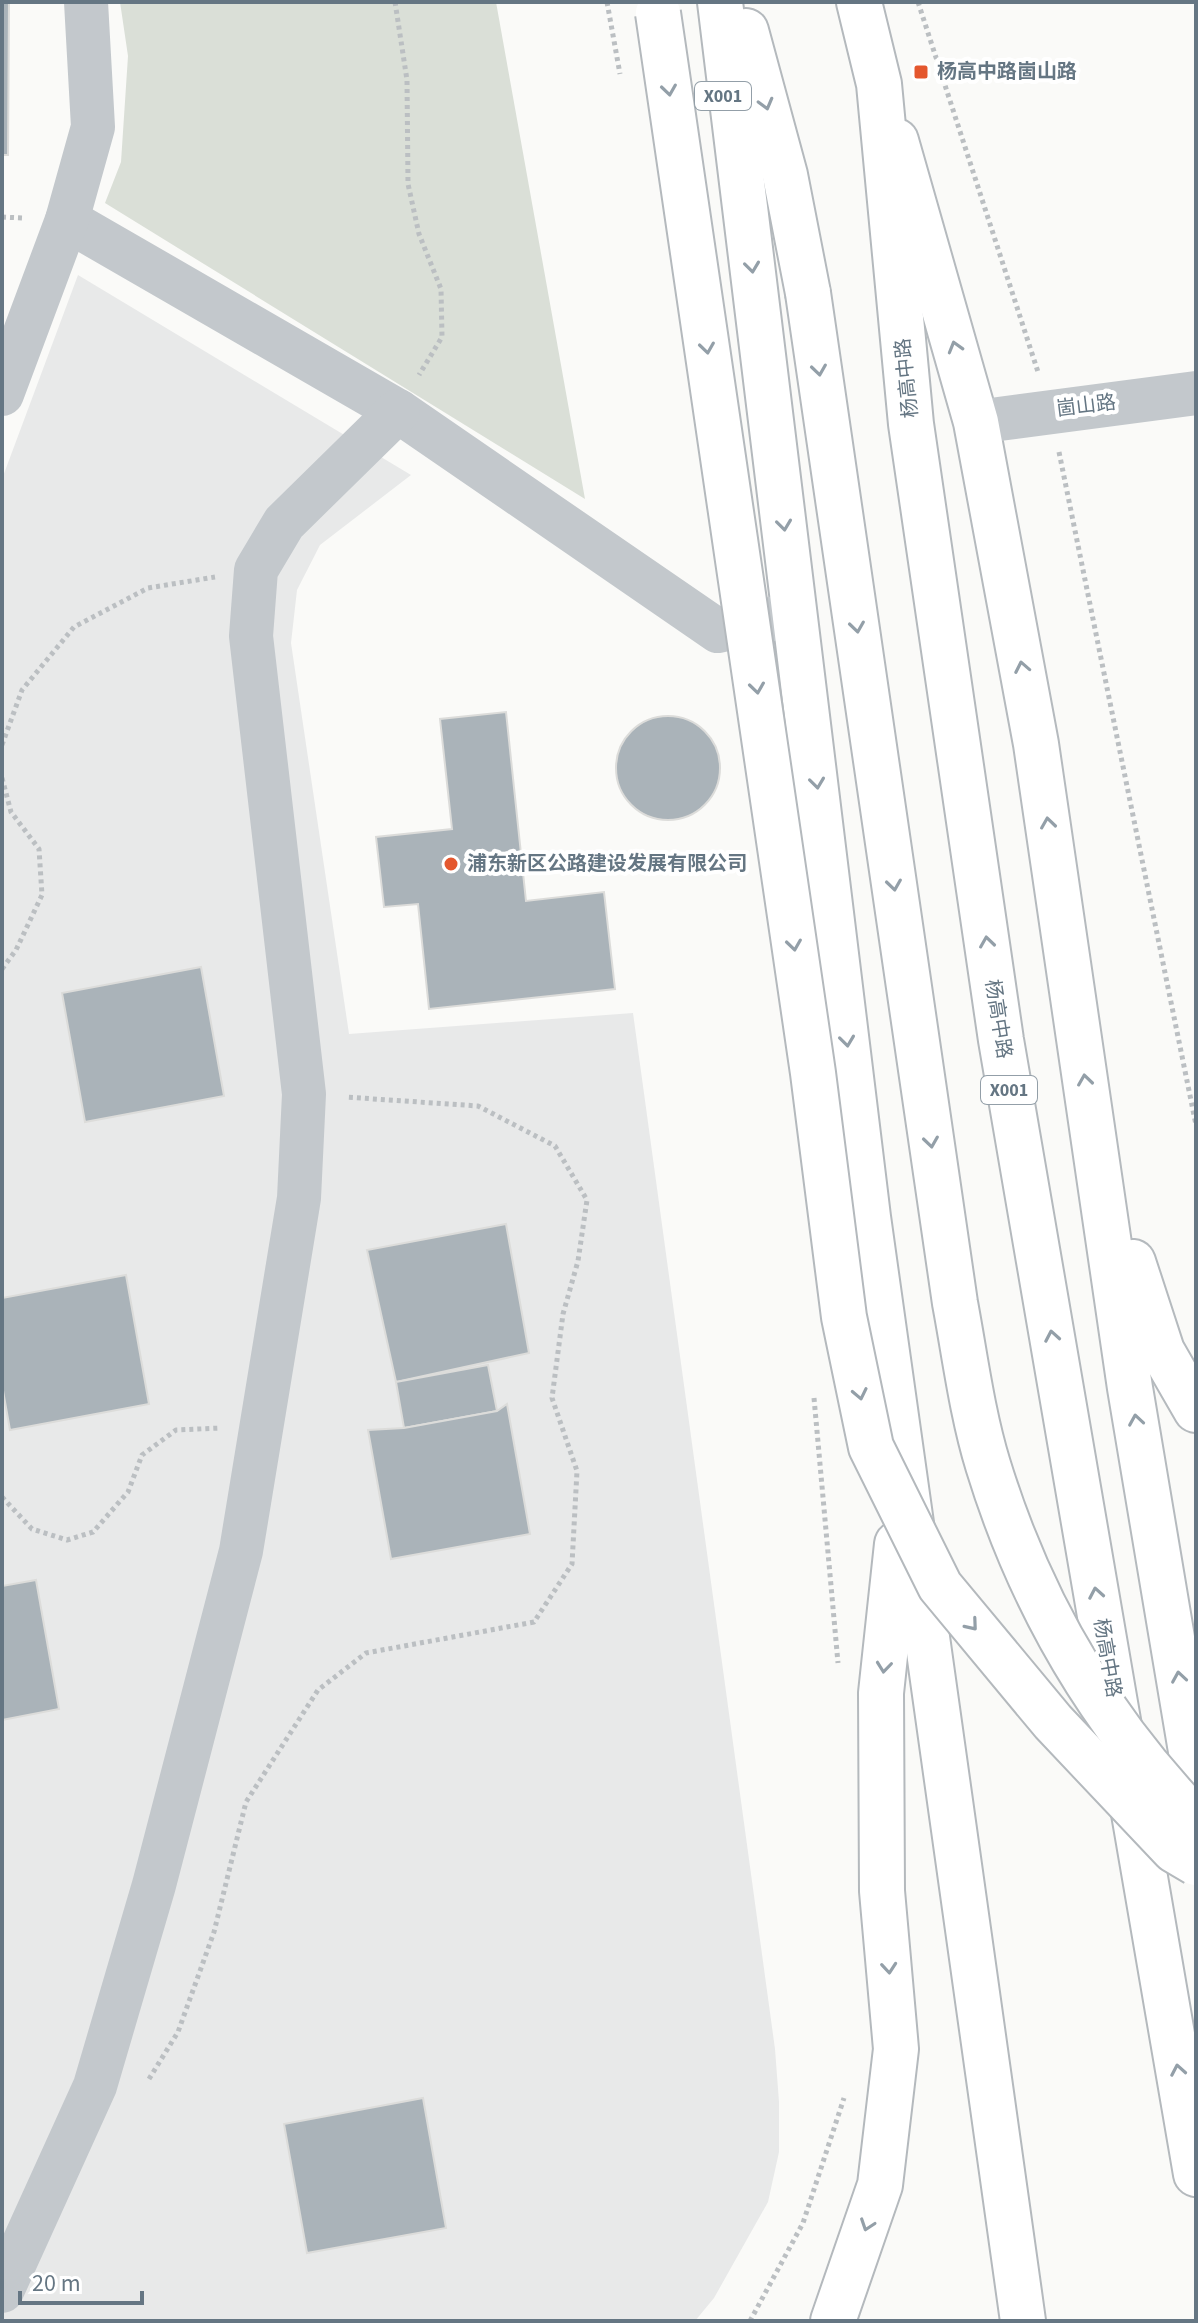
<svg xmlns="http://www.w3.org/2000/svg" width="1198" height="2323" viewBox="0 0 1198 2323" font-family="'Source Sans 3','Noto Sans SC',sans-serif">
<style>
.built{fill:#e8e9e9}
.green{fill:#dadfd7}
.building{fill:#aab3b9;stroke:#dcdcda;stroke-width:2}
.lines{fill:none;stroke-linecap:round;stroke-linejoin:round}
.major-casing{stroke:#b5babe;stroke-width:48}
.highway-casing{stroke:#b4b9bd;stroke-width:48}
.path{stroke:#bbbfc2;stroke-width:5;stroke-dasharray:4 4;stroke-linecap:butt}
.minor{stroke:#c3c8cc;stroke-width:44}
.major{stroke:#fff;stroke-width:44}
.highway{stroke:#fff;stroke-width:44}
.highway-bridge-casing{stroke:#b4b9bd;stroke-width:48;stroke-linecap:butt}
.highway-bridge{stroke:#fff;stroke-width:44}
.oneway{stroke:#939fa8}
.poi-dot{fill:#e4572e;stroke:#fff;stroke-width:3}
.labels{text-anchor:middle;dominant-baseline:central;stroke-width:8;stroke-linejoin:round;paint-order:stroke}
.shield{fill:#fff;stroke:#939fa8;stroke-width:2}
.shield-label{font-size:18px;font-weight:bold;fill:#657683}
.poi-label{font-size:20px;font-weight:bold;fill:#657683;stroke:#fff;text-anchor:start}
.street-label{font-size:20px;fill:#657683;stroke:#fff}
</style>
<rect width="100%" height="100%" fill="#fafaf8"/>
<!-- built -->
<path class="built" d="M78,275L411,475L320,545L297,590L291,643L349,1034L633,1013L775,2049L779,2102V2152L768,2202L714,2298L695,2321H2V479Z"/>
<!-- green -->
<path class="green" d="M120,2H496L585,499L105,203L121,162L128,56Z"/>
<!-- building -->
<g class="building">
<path d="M2,2H9L8,155H2Z"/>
<path d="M506,712L526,901L604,892L615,989L429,1009L418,904L384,907L376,837L452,829L440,719Z"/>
<circle cx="668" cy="768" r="52"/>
<path d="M201,967L224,1096L85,1122L62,993Z"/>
<path d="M506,1224L529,1353L396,1382L367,1250Z"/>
<path d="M126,1275L149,1404L10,1430L2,1385V1298Z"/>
<path d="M488,1365L497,1411L404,1428L396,1382Z"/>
<path d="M507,1404L530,1534L391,1559L368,1430L404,1428L497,1411Z"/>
<path d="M36,1580L59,1709L2,1720V1586Z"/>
<path d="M423,2098L446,2228L307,2253L284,2124Z"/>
</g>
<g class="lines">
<!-- major casing -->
<g class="major-casing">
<g id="major">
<path d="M896,141L976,422L1036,744L1130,1388L1196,1781"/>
<path d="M1133,1262L1162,1351L1196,1410"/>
</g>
</g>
<!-- highway casing -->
<g class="highway-casing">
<g id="highway">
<path d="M720,2L868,1217L1023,2321"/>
<path d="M859,2L879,84L911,424L1001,1040L1196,2174"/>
<path d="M746,31L785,175L808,293"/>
<path d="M833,2321L880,2185L896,2049L882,1891L881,1693L897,1544"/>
</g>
</g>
<!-- path -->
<g class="path">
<path d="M395,2L407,80L408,184L419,234L441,289L442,337L419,375"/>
<path d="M607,2L620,74"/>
<path d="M918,2L1038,372"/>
<path d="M2,217L22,218"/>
<path d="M1059,452L1196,1125"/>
<path d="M2,745L22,690L74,627L148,588L215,577"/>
<path d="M2,778L11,812L39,849L42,895L16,950L2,969"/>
<path d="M814,1398L838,1663"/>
<path d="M2,1497L32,1529L67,1540L93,1532L128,1492L142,1455L176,1430L221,1428"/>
<path d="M149,2079L178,2032L214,1932L246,1802L318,1690L366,1653L534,1622L572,1564L577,1471L552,1398L563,1314L578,1261L587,1200L555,1146L478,1106L345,1097"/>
<path d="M750,2321L803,2223L844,2098"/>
</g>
<!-- minor -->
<g class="minor">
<path d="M67,220L398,411L718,631L794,614"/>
<path d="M2,394L67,220L93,127L86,2"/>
<path d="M976,422L1196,393"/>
<path d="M2,2291L95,2086L154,1885L241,1551L299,1198L304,1094L251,636L256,570L284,523L398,411"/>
</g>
<!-- major -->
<use href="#major" class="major"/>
<!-- highway -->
<use href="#highway" class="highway"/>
<!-- highway-bridge casing -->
<g class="highway-bridge-casing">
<g id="highway-bridge">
<path d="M658,13L813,1073L844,1317L871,1447L940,1586L1053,1722L1174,1850L1196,1863"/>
<path d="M808,293L955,1303C965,1356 972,1413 988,1465C1029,1599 1098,1719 1196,1820"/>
</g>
</g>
<!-- highway-bridge -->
<use href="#highway-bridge" class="highway-bridge"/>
</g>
<!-- one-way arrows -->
<defs><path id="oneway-chevron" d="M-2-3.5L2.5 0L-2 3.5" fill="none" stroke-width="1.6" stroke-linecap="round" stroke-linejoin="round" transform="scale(2)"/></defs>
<g class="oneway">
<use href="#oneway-chevron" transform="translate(669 90) rotate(82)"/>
<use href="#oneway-chevron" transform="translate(766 104) rotate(75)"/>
<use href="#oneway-chevron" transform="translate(752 267) rotate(83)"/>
<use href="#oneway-chevron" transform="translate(955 347) rotate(-106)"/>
<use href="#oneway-chevron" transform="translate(707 348) rotate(82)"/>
<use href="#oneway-chevron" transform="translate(819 370) rotate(82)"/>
<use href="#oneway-chevron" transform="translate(784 525) rotate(83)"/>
<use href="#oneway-chevron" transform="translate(857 627) rotate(82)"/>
<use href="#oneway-chevron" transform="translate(1022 667) rotate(-101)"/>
<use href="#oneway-chevron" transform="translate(757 688) rotate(82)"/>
<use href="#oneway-chevron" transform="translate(817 783) rotate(83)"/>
<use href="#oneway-chevron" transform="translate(1048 823) rotate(-98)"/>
<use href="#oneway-chevron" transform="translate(894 885) rotate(82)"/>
<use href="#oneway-chevron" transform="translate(987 942) rotate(-98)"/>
<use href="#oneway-chevron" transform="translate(794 945) rotate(82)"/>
<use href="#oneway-chevron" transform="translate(847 1041) rotate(83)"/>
<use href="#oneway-chevron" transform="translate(1085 1080) rotate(-98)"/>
<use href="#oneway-chevron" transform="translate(931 1142) rotate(82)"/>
<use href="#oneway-chevron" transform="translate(1052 1336) rotate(-100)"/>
<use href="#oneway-chevron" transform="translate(860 1394) rotate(78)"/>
<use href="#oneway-chevron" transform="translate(1136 1420) rotate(-99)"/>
<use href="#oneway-chevron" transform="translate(1096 1593) rotate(-100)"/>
<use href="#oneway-chevron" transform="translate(972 1625) rotate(50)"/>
<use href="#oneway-chevron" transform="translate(884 1667) rotate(96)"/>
<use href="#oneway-chevron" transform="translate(1179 1677) rotate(-99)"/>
<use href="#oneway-chevron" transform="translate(889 1968) rotate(85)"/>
<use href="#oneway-chevron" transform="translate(1178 2070) rotate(-100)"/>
<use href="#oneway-chevron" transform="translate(867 2225) rotate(109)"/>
</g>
<!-- markers -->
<g class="poi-dot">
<rect x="913" y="64" width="16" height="16" rx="4"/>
<circle cx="451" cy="864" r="8"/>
</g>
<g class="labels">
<!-- shield labels -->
<g class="shield">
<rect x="695" y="82" width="56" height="28" rx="6"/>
<rect x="981" y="1076" width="56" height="28" rx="6"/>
</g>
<g class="shield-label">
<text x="723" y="96">X001</text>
<text x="1009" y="1090">X001</text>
</g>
<!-- poi labels -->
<g class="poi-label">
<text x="937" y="72">杨高中路崮山路</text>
<text x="467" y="864">浦东新区公路建设发展有限公司</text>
</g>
<!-- street labels -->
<g class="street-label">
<text transform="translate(907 378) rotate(-96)">杨高中路</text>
<text transform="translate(1086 406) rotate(-7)">崮山路</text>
<text transform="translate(998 1019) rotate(81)">杨高中路</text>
<text transform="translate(1107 1658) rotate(80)">杨高中路</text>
</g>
</g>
<!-- border -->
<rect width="1198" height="2323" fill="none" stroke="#657683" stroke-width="8"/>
<!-- scale -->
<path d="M20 2291v12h122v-12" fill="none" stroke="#657683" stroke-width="4"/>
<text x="32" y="2291" font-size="24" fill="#657683" stroke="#ffffff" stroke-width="6" paint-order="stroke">20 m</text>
</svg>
